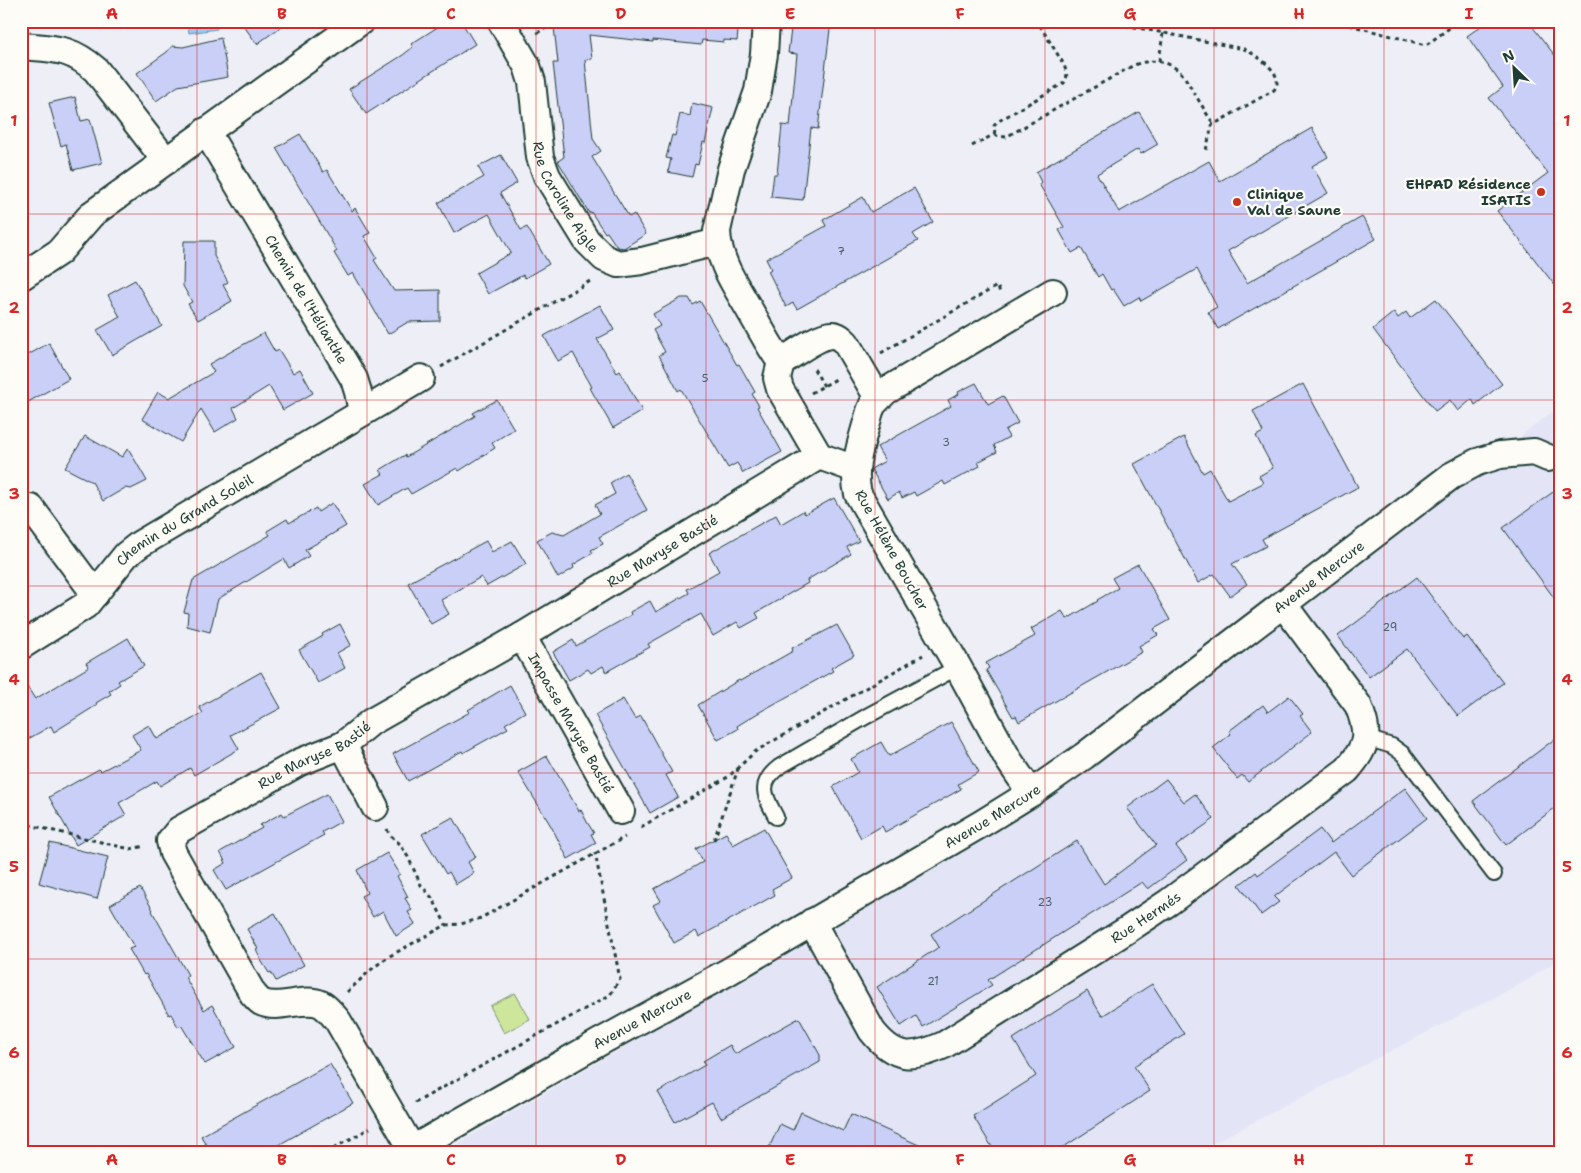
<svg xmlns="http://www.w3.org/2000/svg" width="1581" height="1173" viewBox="0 0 1581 1173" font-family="'Shantell Sans',sans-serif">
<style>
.built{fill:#e3e5f7}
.green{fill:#cde69c;stroke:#769268}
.water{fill:#9bc8f5;stroke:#6990a8}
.building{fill:#cacff7;stroke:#1f3d34}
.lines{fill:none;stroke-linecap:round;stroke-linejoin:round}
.service-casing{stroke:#1f3d34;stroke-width:18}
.minor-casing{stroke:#1f3d34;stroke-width:30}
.path{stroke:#1f3d34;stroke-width:3;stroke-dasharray:4 4;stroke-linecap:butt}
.service{stroke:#fdfcf7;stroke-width:14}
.minor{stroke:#fdfcf7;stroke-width:26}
.grid{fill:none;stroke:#d62828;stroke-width:1;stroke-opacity:0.55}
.poi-dot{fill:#c8321e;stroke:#fdfcf7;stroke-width:2}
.labels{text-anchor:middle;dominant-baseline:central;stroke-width:4.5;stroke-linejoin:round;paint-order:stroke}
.number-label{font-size:11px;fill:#4a6265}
.poi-label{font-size:14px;font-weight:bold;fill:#1f3d34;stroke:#fdfcf7;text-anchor:end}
.street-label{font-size:14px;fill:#1f3d34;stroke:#fdfcf7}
.neatline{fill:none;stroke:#d62828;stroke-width:2}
.grid-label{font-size:16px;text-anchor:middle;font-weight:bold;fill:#d62828}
</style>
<rect width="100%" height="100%" fill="#eeeef7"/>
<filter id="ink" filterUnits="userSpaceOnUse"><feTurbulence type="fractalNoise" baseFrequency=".02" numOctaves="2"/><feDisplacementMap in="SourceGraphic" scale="10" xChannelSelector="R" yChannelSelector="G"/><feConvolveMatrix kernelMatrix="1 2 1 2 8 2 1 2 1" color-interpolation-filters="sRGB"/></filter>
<g filter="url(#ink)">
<!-- built -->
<path class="built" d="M1552,412L1560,423V958L1526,981L1196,1152H443L917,877L1047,793L1317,591Z"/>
<!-- green -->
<path class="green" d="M515,993L530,1019L504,1033L490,1006Z"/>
<!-- water -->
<path class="water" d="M187,21H216L217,29L189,33Z"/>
<!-- building -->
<g class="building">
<path d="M240,21H289L257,44Z"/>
<path d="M447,21H461L475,44L366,114L349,89L403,55L413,47L411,44Z"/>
<path d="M586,21H739L737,41L724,40V42L702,40L701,45L653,40V42L589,35L592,59L585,60L593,139L601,151L592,157L629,217L634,214L646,234L624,248L617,247L607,232L605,233L591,212L589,213L558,161L564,157L553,63H558L554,27L586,23Z"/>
<path d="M792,21H831L818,129L811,128L803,200L771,197L774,174H777L782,125L790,126L797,54L788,53Z"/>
<path d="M1488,21H1528L1560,62V292L1497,211L1548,173L1489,98L1503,87L1467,36Z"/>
<path d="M221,38L228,77L178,86L156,101L137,73L167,52L172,46L183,47Z"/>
<path d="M75,97L81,121L90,119L102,163L73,170L66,144L61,146L49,103Z"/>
<path d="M692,103L713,108L705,143L703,142L698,165L695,164L692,177L668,172L671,159L666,158L672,135L675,136L680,114L690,116Z"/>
<path d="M1139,112L1158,144L1141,154L1138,149L1097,174L1119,212L1209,161L1220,181L1312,128L1328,157L1312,166L1328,193L1228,251L1247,283L1362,217L1376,239L1218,329L1208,312L1217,307L1197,269L1141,301L1139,297L1124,306L1113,289L1111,290L1102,274L1098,277L1081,248L1072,253L1059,230L1064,227L1039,184L1041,182L1036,172Z"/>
<path d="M300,134L323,172L327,170L352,211L355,208L363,221L370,233L364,236L377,258L374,260L394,291L440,290V321L408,322L388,334L353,273L348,276L334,253L337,251L276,148Z"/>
<path d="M501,155L517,183L500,193L521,230L527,227L549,264L525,278L523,275L488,294L476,273L511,253L489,214L454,233L438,203L484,177L478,167Z"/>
<path d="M914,188L933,222L913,234L918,241L797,309L793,303L786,307L768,271L771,269L766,259L826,226L823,220L863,197L871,212Z"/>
<path d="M184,241H214V256L228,282L223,285L232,301L198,320L188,304L192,302L183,286Z"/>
<path d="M135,280L162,326L112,355L97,330L120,317L108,295Z"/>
<path d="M681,298H689L693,305L700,301L737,365L739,364L755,392L752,394L759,406L757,407L782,452L743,473L737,463L728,468L681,389L678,391L659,355L665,352L653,330L660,326L653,314Z"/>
<path d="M1436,299L1502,384L1475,405L1472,399L1458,411L1450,400L1435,411L1373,329L1394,312L1398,318L1406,312L1410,318Z"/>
<path d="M600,305L614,330L597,339L617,373L620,371L642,411L613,428L590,388L592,387L573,353L558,361L544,336Z"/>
<path d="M264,333L275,352L279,350L293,373L300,369L313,393L283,410L269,386L233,408L238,418L215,432L201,409L181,442L142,419L158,392L169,398L214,372L209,364Z"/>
<path d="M49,343L69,379L21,406V359Z"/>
<path d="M976,383L988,404L1003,396L1018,423L1005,430L1009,437L994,445L997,452L978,462L980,466L945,485L943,481L916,496L914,492L902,498L899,492L888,499L871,469L885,461L877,447L951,406L948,400L959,394L958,392Z"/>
<path d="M1303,384L1358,487L1262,539L1266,546L1232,564L1247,584L1230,596L1214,574L1198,583L1134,464L1184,437L1203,473L1210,469L1228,501L1263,483L1259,476L1273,468L1256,436L1263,432L1253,411Z"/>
<path d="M497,400L514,429L492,443L495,448L459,471L457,468L411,494L407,488L378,505L365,484L383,474L380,470L405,455L406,457L475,416L473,413Z"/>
<path d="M85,436L122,457L128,448L147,481L131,489L125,488L103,501L92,482L65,468Z"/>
<path d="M626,473L647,510L599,537L603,544L591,550L593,553L573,565L574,568L558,578L537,540L552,532L564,535L600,514L595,505L615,494L610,483Z"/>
<path d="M1560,487V606L1503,528Z"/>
<path d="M834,498L859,541L847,547L851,554L807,580L808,583L756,613L759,618L741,628L737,622L713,636L701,614L648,644L650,647L606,672L603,666L591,673L588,669L569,680L553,652L573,640L576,646L631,615L630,612L650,601L656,612L689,593L687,589L719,571L709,553L776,515L781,524L803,511L805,514Z"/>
<path d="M332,503L346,526L305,550L309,556L289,568L284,559L218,599L210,632L187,626L188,613L184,612L193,580L270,535L267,531L287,519L289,523L316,508L318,512Z"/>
<path d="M486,541L492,552L512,541L526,564L487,586L481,577L441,600L449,614L431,624L408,583Z"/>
<path d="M1138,564L1170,620L1154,629L1158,635L1139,646L1142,652L1019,722L1016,716L1013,717L986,670L989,668L986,663L1035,636L1031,629L1062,611L1067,619L1098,601L1097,600L1118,588L1112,578Z"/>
<path d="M1417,577L1463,639L1467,636L1503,683L1458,716L1407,649L1369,677L1338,636Z"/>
<path d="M340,624L351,645L337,653L345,668L318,683L299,650L323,636L322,634Z"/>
<path d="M837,625L854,655L831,668L833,671L758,713L737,726L738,729L718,740L698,705L739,680L740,681L793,651L792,648Z"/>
<path d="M128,638L144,666L118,681L120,684L109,691L111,694L96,703L97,705L54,732L51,726L21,743V677L35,699L89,667L86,663Z"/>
<path d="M261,672L281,708L231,735L239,749L194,775L190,768L160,786L157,781L119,803L126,815L76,845L49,797L99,769L101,771L141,750L132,735L149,725L157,739L203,713L199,707Z"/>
<path d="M510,685L525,712L505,724L508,728L463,753L462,751L408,781L393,754L470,712L468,710Z"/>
<path d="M1289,696L1303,714L1300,716L1312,732L1248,782L1242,775L1237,779L1213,748L1231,734L1229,731L1263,705L1268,712Z"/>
<path d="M623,699L635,719L641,716L666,762L672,772L666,775L678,797L650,813L595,715Z"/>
<path d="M951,722L979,772L958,784L961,789L885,832L882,826L861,838L833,787L858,772L851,759L881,742L889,756Z"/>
<path d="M1560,735V804L1506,845L1473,801Z"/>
<path d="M547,756L579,811L581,810L587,822L594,833L591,834L596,843L568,859L551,826L518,772Z"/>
<path d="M1166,779L1184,802L1195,794L1214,819L1176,846L1187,860L1148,889L1142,882L988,980L992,985L923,1027L916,1016L901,1026L877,987L939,947L931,934L1077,841L1104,884L1156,845L1127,808Z"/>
<path d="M1405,788L1427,818L1351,875L1334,852L1274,897L1279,902L1261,915L1239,885L1256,872L1258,875L1320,829L1331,843Z"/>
<path d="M327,794L342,821L322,832L324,835L226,890L214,870L226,863L220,852L262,828L260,825L282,813L284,816Z"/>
<path d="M453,817L476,857L468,862L474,873L456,884L449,872L446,874L422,834Z"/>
<path d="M764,828L792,878L772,889L775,895L699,937L696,931L674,943L653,905L661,901L654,889L703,862L696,849L726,833L733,845Z"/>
<path d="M50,843L108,857L97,899L39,883Z"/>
<path d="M387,853L400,874L397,876L408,897L405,898L412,910L408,912L415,924L396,936L383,911L373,917L361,896L367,893L357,870Z"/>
<path d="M140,888L153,910L152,911L188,975L185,977L204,1010L212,1005L236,1047L205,1064L181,1025L178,1027L171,1014L169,1015L146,974L144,975L129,949L134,947L110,905Z"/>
<path d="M275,913L304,965L276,981L271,972L269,973L262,962L256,950L258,949L247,929Z"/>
<path d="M1152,984L1184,1034L1134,1066L1150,1091L1056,1152H995L973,1116L1036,1076L1013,1039L1087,991L1102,1016Z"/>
<path d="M799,1018L820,1055V1062L721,1118L712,1102L675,1122L658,1092L705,1065L703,1061L730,1045L735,1054Z"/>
<path d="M330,1064L353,1103L266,1152H210L201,1136Z"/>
<path d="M801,1112L843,1131L851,1114L934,1152H767L780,1124L793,1130Z"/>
</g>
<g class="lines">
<!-- service casing -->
<g class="service-casing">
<g id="service">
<path d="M1366,738L1392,746L1403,754L1494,874"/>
<path d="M776,817C765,796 757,784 779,767L867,716L958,667"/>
</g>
</g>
<!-- minor casing -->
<g class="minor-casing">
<g id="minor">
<path id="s1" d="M501,21L527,66L532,82L540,157L547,176L587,241L604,258L618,264L642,261L717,242"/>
<path d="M766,21L764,54L758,91L731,169L717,231C718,263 738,289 753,316C762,331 770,348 781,362"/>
<path d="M21,46C54,49 70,47 96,70L166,161"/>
<path id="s2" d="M206,131L354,379L358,392L362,412"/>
<path d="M21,277L59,252L92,214L361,21"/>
<path d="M855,469L819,456L780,389L777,378L781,362C793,355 818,335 832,335C838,335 842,339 846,343L878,398"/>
<path d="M31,508L95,594"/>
<path id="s3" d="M522,636L621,811"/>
<path id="s4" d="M21,646L86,605L126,555L140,544L421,378"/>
<path d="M343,745L375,807"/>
<path d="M1031,793L1008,759L958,667L858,494C851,466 863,438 870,411L873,404L886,391L1053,292"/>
<path id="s5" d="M812,922L872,1031C895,1060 912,1059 944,1045L1127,930L1169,902L1347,770C1368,745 1370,735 1358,705L1283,604"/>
<path id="s6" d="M412,1149L338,1021C333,1015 328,1008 321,1004C304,996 278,1011 261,1002C258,1000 255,996 253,994L173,853L170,841L179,830L300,762L343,745L371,722L522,636L819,456"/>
<path id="s7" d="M407,1152L600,1042L726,973L981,824L1031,793L1084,756L1451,476L1477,462L1500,455L1534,452L1548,458"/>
</g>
</g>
<!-- path -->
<g class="path">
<path d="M1334,21L1426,45L1459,21"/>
<path d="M537,33L558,21"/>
<path d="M1159,61L1163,33"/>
<path d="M995,134L997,136L1006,137L1134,65C1153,58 1170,60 1184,76L1210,119L1213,122H1218L1274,90C1287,74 1256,55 1244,49L1104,21"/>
<path d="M995,134L994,126L997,122L1064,83C1069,77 1066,70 1063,63L1037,21"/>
<path d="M972,146L995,134"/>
<path d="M1206,150L1213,122"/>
<path d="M881,353L997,286L1001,294"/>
<path d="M441,367L592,280"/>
<path d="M814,369L824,386"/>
<path d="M811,393L838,378"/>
<path d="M21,823L130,849L145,846"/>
<path d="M641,827L728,777L756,751L923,655"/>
<path d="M387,829L389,834L400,844L408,857L421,885L433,899L446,925"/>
<path d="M714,840L738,769"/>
<path d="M347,992L373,968L388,957L446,925L461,924L481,918L625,837"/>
<path d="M415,1103L610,995L620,979L595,853"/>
<path d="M327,1152L370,1128"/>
</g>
<!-- service -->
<use href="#service" class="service"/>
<!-- minor -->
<use href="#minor" class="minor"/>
</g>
</g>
<!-- grid -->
<path class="grid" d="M197,21V1152M367,21V1152M536,21V1152M706,21V1152M875,21V1152M1045,21V1152M1214,21V1152M1384,21V1152M21,214H1560M21,400H1560M21,586H1560M21,773H1560M21,959H1560"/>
<!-- markers -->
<g class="poi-dot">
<circle cx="1541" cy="192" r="5"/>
<circle cx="1237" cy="202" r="5"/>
</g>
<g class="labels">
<!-- number labels -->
<g class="number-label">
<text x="841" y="251">7</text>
<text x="705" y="378">5</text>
<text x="946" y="442">3</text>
<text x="1390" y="627">29</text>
<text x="1045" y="902">23</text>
<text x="933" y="981">21</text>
</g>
<!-- poi labels -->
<g class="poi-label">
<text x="1531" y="184">EHPAD Résidence<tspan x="1531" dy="16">ISATIS</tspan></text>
<text x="1247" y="194" text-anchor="start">Clinique<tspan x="1247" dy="16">Val de Saune</tspan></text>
</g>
<!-- street labels -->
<g class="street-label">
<text stroke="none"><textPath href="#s1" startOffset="191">Rue Caroline Aigle</textPath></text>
<text stroke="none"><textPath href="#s2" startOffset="196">Chemin de l'Hélianthe</textPath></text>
<text stroke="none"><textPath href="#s4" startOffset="209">Chemin du Grand Soleil</textPath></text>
<text stroke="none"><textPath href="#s6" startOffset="992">Rue Maryse Bastié</textPath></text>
<text transform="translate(892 550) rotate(61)">Rue Hélène Boucher</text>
<text stroke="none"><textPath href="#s7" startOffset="1080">Avenue Mercure</textPath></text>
<text stroke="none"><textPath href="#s3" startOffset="100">Impasse Maryse Bastié</textPath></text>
<text stroke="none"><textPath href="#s6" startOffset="588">Rue Maryse Bastié</textPath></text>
<text stroke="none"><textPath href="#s7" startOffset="675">Avenue Mercure</textPath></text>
<text stroke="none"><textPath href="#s5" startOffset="445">Rue Hermés</textPath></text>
<text stroke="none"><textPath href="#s7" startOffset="270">Avenue Mercure</textPath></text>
</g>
</g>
<!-- margin -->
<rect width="1581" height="1173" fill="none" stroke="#fdfcf7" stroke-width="55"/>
<!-- north arrow -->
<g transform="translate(1514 68) rotate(335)" stroke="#fdfcf7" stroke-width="4" paint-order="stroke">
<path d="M0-4L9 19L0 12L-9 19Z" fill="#1f3d34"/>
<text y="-8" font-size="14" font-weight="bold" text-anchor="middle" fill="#1f3d34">N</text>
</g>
<rect x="28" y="28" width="1526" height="1118" class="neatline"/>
<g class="grid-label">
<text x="112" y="19">A</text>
<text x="282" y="19">B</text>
<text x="451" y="19">C</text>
<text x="621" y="19">D</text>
<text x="790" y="19">E</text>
<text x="960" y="19">F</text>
<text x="1130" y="19">G</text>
<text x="1299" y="19">H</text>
<text x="1469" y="19">I</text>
<text x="14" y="126">1</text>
<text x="1567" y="126">1</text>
<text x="14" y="313">2</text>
<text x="1567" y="313">2</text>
<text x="14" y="499">3</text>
<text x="1567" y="499">3</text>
<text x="14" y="685">4</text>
<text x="1567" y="685">4</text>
<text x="14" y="872">5</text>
<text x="1567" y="872">5</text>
<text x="14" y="1058">6</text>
<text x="1567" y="1058">6</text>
<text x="112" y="1165">A</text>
<text x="282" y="1165">B</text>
<text x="451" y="1165">C</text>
<text x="621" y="1165">D</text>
<text x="790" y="1165">E</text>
<text x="960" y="1165">F</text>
<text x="1130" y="1165">G</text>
<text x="1299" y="1165">H</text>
<text x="1469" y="1165">I</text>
</g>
</svg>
